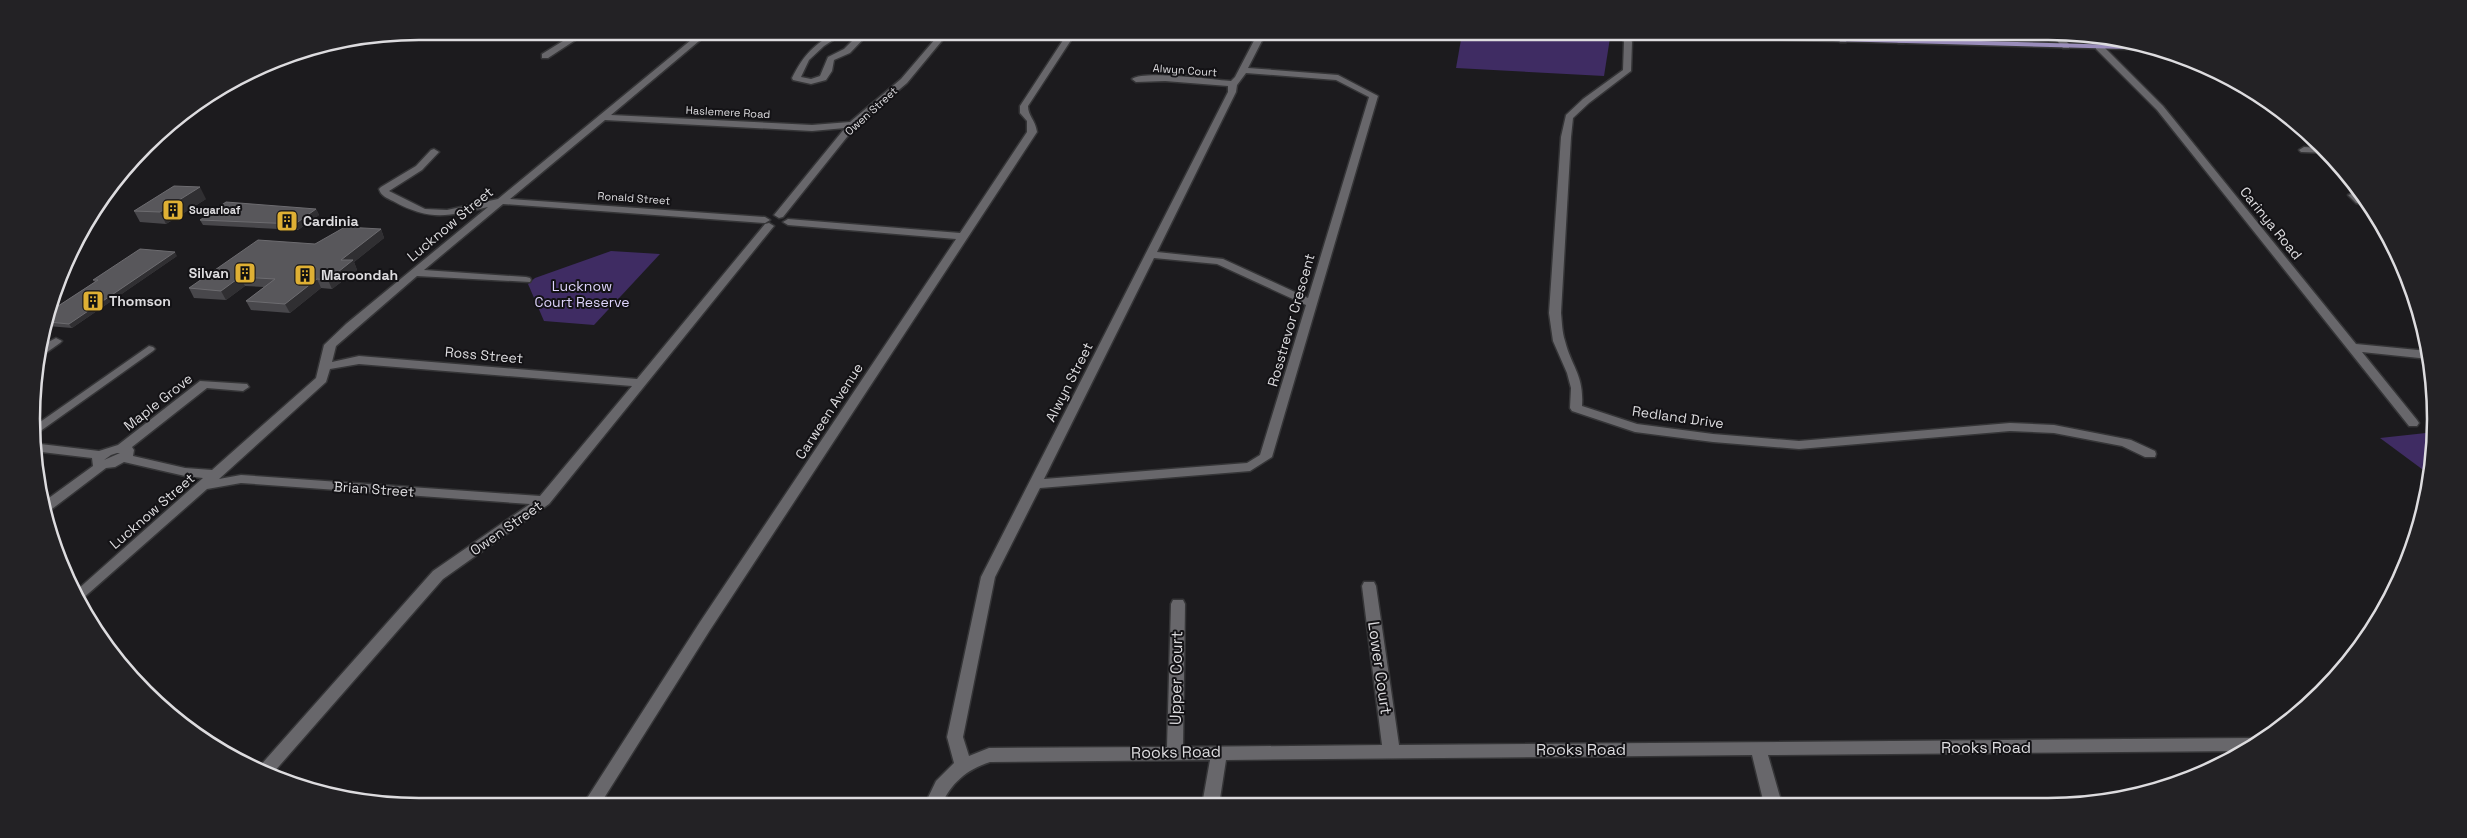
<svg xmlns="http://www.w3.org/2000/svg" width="2467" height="838" viewBox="0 0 2467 838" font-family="'Space Grotesk',sans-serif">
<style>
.green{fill:#3f2c63}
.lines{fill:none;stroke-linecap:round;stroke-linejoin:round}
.minor-casing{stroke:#353537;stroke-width:3}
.major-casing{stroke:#353537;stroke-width:3}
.minor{fill:#68676b;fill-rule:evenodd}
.major{fill:#9a8dbb;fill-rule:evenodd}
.wall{fill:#48474b}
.shaded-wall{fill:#302f32}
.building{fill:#58575b;stroke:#6d6c70}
.labels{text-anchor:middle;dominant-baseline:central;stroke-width:4;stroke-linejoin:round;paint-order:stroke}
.far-street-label{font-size:11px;fill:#dddcdf;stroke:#131215}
.far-poi-label{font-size:11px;font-weight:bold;fill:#dddcdf;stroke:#131215;text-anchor:start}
.poi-label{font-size:14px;font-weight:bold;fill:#dddcdf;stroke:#131215;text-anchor:start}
.street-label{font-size:14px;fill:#dddcdf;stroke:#131215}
.park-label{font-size:14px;fill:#dfd5fd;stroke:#131215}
.near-street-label{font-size:16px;fill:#dddcdf;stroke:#131215}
.rim{fill:none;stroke:#dddcdf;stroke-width:2.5}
</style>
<rect width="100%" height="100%" fill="#1c1b1e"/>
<!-- green -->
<g class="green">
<path d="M1462,34L1610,38L1604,76L1456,68Z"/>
<path d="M611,251L660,254L594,325L544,321L528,284L535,278Z"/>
<path d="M2435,432L2430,475L2380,438Z"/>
</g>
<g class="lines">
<!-- minor casing -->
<g class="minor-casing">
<g id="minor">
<path d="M570,31H579L577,39L548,58H542V54L571,36Z"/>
<path d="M702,31H711L611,115L812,125L850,122L901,79L942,31H950L907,83L855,127L783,217L779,218L774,215L845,128L812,131L605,120L510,199L765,217L770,220L765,223L503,204L424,270L526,277L530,278L531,280L530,282L417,276L336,346L332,362L359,356L637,379L765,224L769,223L774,226L549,504L443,579L273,773L259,767L433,571L530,504L241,483L207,489L81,600L77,590L203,478L185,476L124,462L115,467L106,468L48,512L43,513L42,503L93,466L92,458L33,451L32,443L99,451L118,445L200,381L247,384L249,387L243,391L207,388L132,447L134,450L133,456L185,468L212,470L316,378L324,345L346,324L488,207C448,216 431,222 393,201C387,198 381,196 379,189L381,187L416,166L431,150L434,149L439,152L422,170L389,191L425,209L447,210L498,199ZM359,364L632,386L540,496L241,475L219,479L326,382L330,369ZM117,453H120L104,460L111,455Z"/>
<path d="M837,31H847L824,46L809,60L801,77L811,79L820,76L828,57L844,49L862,31H871L850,53L834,60L832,71L826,80L811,84L793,80L792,78C804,54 814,45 837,31Z"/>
<path d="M1069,31H1077L1028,106C1028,116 1035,119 1037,132L710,630L599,806H582L700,622L956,239L788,225L783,222L788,219L960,233L1027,132V121L1020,113V106Z"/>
<path d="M1259,31H1267L1248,68L1338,75L1378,96L1272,457L1250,471L1040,488L995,577L963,737L969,756L989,748L1167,747L1171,604L1173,600H1183L1185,604L1183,747L1382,745L1362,586L1364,582H1374L1376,586L1399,745L2253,738L2259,740L2244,751L1768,755L1782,804H1764L1752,755L1226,760L1219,805H1202L1210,760L990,762C966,770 951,783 941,806H924L936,781L954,763L947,737L981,577L1228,92V86L1165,81L1136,82L1132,79C1144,70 1213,80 1231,81L1235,77ZM1246,73L1336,80L1369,97L1308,298L1223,259L1157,252L1236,92L1237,85ZM1154,258L1217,264L1306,305L1260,455L1247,463L1044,479Z"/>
<path d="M1619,31H1627L1632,42L1631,71L1589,103L1573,118L1571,137L1561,313C1562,322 1562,332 1565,341C1572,368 1584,375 1582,406L1637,424L1713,434L1799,441L2010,423L2054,425L2131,440L2155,451L2156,454L2155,457H2145L2122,446L2054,433L2010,431L1799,449L1713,442L1635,432L1572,411L1570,408L1571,388L1567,373L1553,341L1549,313L1561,137L1566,115L1583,99L1623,70L1624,42Z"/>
<path d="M1833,31H1841L1847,40L1846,42H1840Z"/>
<path d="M1890,31H1898L1905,41L1904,43H1898Z"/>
<path d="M2049,31L2058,33L2069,44V48H2063Z"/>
<path d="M2096,45H2102L2163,106L2356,344L2428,351L2429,359L2362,352L2417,420L2419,423L2417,426H2409L2157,110L2096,49Z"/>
<path d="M2304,147L2323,148L2329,153L2301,152L2299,150Z"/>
<path d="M2360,191L2363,196L2361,197L2371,207L2356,203L2348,195Z"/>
<path d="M56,338L62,341L60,343L43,355L38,356L41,346Z"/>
<path d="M149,346L153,347L155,349L153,351L32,437L33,427Z"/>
</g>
</g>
<!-- major casing -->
<g class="major-casing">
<path id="major" d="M1535,31H1629L2153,46L2163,50L1539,33Z"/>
</g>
<!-- minor -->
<use href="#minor" class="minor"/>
<!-- major -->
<use href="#major" class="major"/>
</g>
<!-- wall -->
<g class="wall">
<path d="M206,199L166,224L140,222L134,211Z"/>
<path d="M316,209L319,215L298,230L203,225L200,220Z"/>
<path d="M381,229L384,238L354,262L357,270L332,289L321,288L290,313L251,310L246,301L264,287L245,286L226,300L194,298L189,288L315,244Z"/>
<path d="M177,256L72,328L47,326L52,310L95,282L93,280Z"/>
</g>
<!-- shaded-wall -->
<g class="shaded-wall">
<path d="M200,187L206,199L166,224L160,212Z"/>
<path d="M316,209L319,215L298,230L295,224Z"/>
<path d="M381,229L384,238L354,262L357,270L332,289L328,280L341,260Z"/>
<path d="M175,252L177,256L72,328L69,324Z"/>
<path d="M240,277L245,286L226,300L221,291Z"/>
<path d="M317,279L321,288L290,313L285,304Z"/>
</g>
<!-- building -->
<g class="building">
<path d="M174,186L200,187L160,212L134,211Z"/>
<path d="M226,202L316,209L295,224L200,220Z"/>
<path d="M345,227L381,229L341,260H353L328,280L317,279L285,304L246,301L275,279L240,277L221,291L189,288L258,240L315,244Z"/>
<path d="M140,249L175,252L69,324L49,322L52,310L98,280H93Z"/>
</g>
<!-- icons -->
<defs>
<g id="building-square" transform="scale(1.125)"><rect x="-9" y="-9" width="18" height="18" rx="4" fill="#dfb034" stroke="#131215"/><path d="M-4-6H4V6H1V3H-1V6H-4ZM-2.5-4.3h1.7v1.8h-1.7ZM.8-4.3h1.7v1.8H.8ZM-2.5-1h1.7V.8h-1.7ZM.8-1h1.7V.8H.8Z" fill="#111"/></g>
</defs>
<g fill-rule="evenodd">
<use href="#building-square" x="173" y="210"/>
<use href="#building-square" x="287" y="221"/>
<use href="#building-square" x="245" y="273"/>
<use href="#building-square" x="305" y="275"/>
<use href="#building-square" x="93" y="301"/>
</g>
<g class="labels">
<!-- far-street labels -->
<g class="far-street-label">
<text transform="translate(1185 70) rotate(4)">Alwyn Court</text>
<text transform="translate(871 111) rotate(-42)">Owen Street</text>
<text transform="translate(728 112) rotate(3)">Haslemere Road</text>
<text transform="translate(634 198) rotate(4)">Ronald Street</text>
</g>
<!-- far-poi labels -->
<g class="far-poi-label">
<text x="189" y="210">Sugarloaf</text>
</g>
<!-- poi labels -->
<g class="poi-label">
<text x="303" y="221">Cardinia</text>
<text x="229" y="273" text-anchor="end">Silvan</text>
<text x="321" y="275">Maroondah</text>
<text x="109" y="301">Thomson</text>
</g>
<!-- street labels -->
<g class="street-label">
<text transform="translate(2271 223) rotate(51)">Carinya Road</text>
<text transform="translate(450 224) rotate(-40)">Lucknow Street</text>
<text transform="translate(1291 320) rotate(-74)">Rosstrevor Crescent</text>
<text transform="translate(484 355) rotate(5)">Ross Street</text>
<text transform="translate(1069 382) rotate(-63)">Alwyn Street</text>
<text transform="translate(158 402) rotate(-38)">Maple Grove</text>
<text transform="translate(829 411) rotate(-57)">Carween Avenue</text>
<text transform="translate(1678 417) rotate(8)">Redland Drive</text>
<text transform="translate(374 489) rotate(4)">Brian Street</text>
<text transform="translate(152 511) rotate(-41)">Lucknow Street</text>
<text transform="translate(506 528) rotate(-35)">Owen Street</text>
</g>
<!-- park labels -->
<g class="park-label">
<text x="582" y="286">Lucknow<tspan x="582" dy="16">Court Reserve</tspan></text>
</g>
<!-- near-street labels -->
<g class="near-street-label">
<text transform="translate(1380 668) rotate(82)">Lower Court</text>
<text transform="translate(1176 678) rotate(-89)">Upper Court</text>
<text x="1986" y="747">Rooks Road</text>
<text x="1581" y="749">Rooks Road</text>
<text transform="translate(1176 752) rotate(-1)">Rooks Road</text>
</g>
</g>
<!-- crop -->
<path d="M0 0H2467V838H0ZM419 40H2048A379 379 0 0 1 2427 419V419A379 379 0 0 1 2048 798H419A379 379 0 0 1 40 419V419A379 379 0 0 1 419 40Z" fill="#232225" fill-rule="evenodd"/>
<path class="rim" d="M419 40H2048A379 379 0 0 1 2427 419V419A379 379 0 0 1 2048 798H419A379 379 0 0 1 40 419V419A379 379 0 0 1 419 40Z"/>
</svg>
